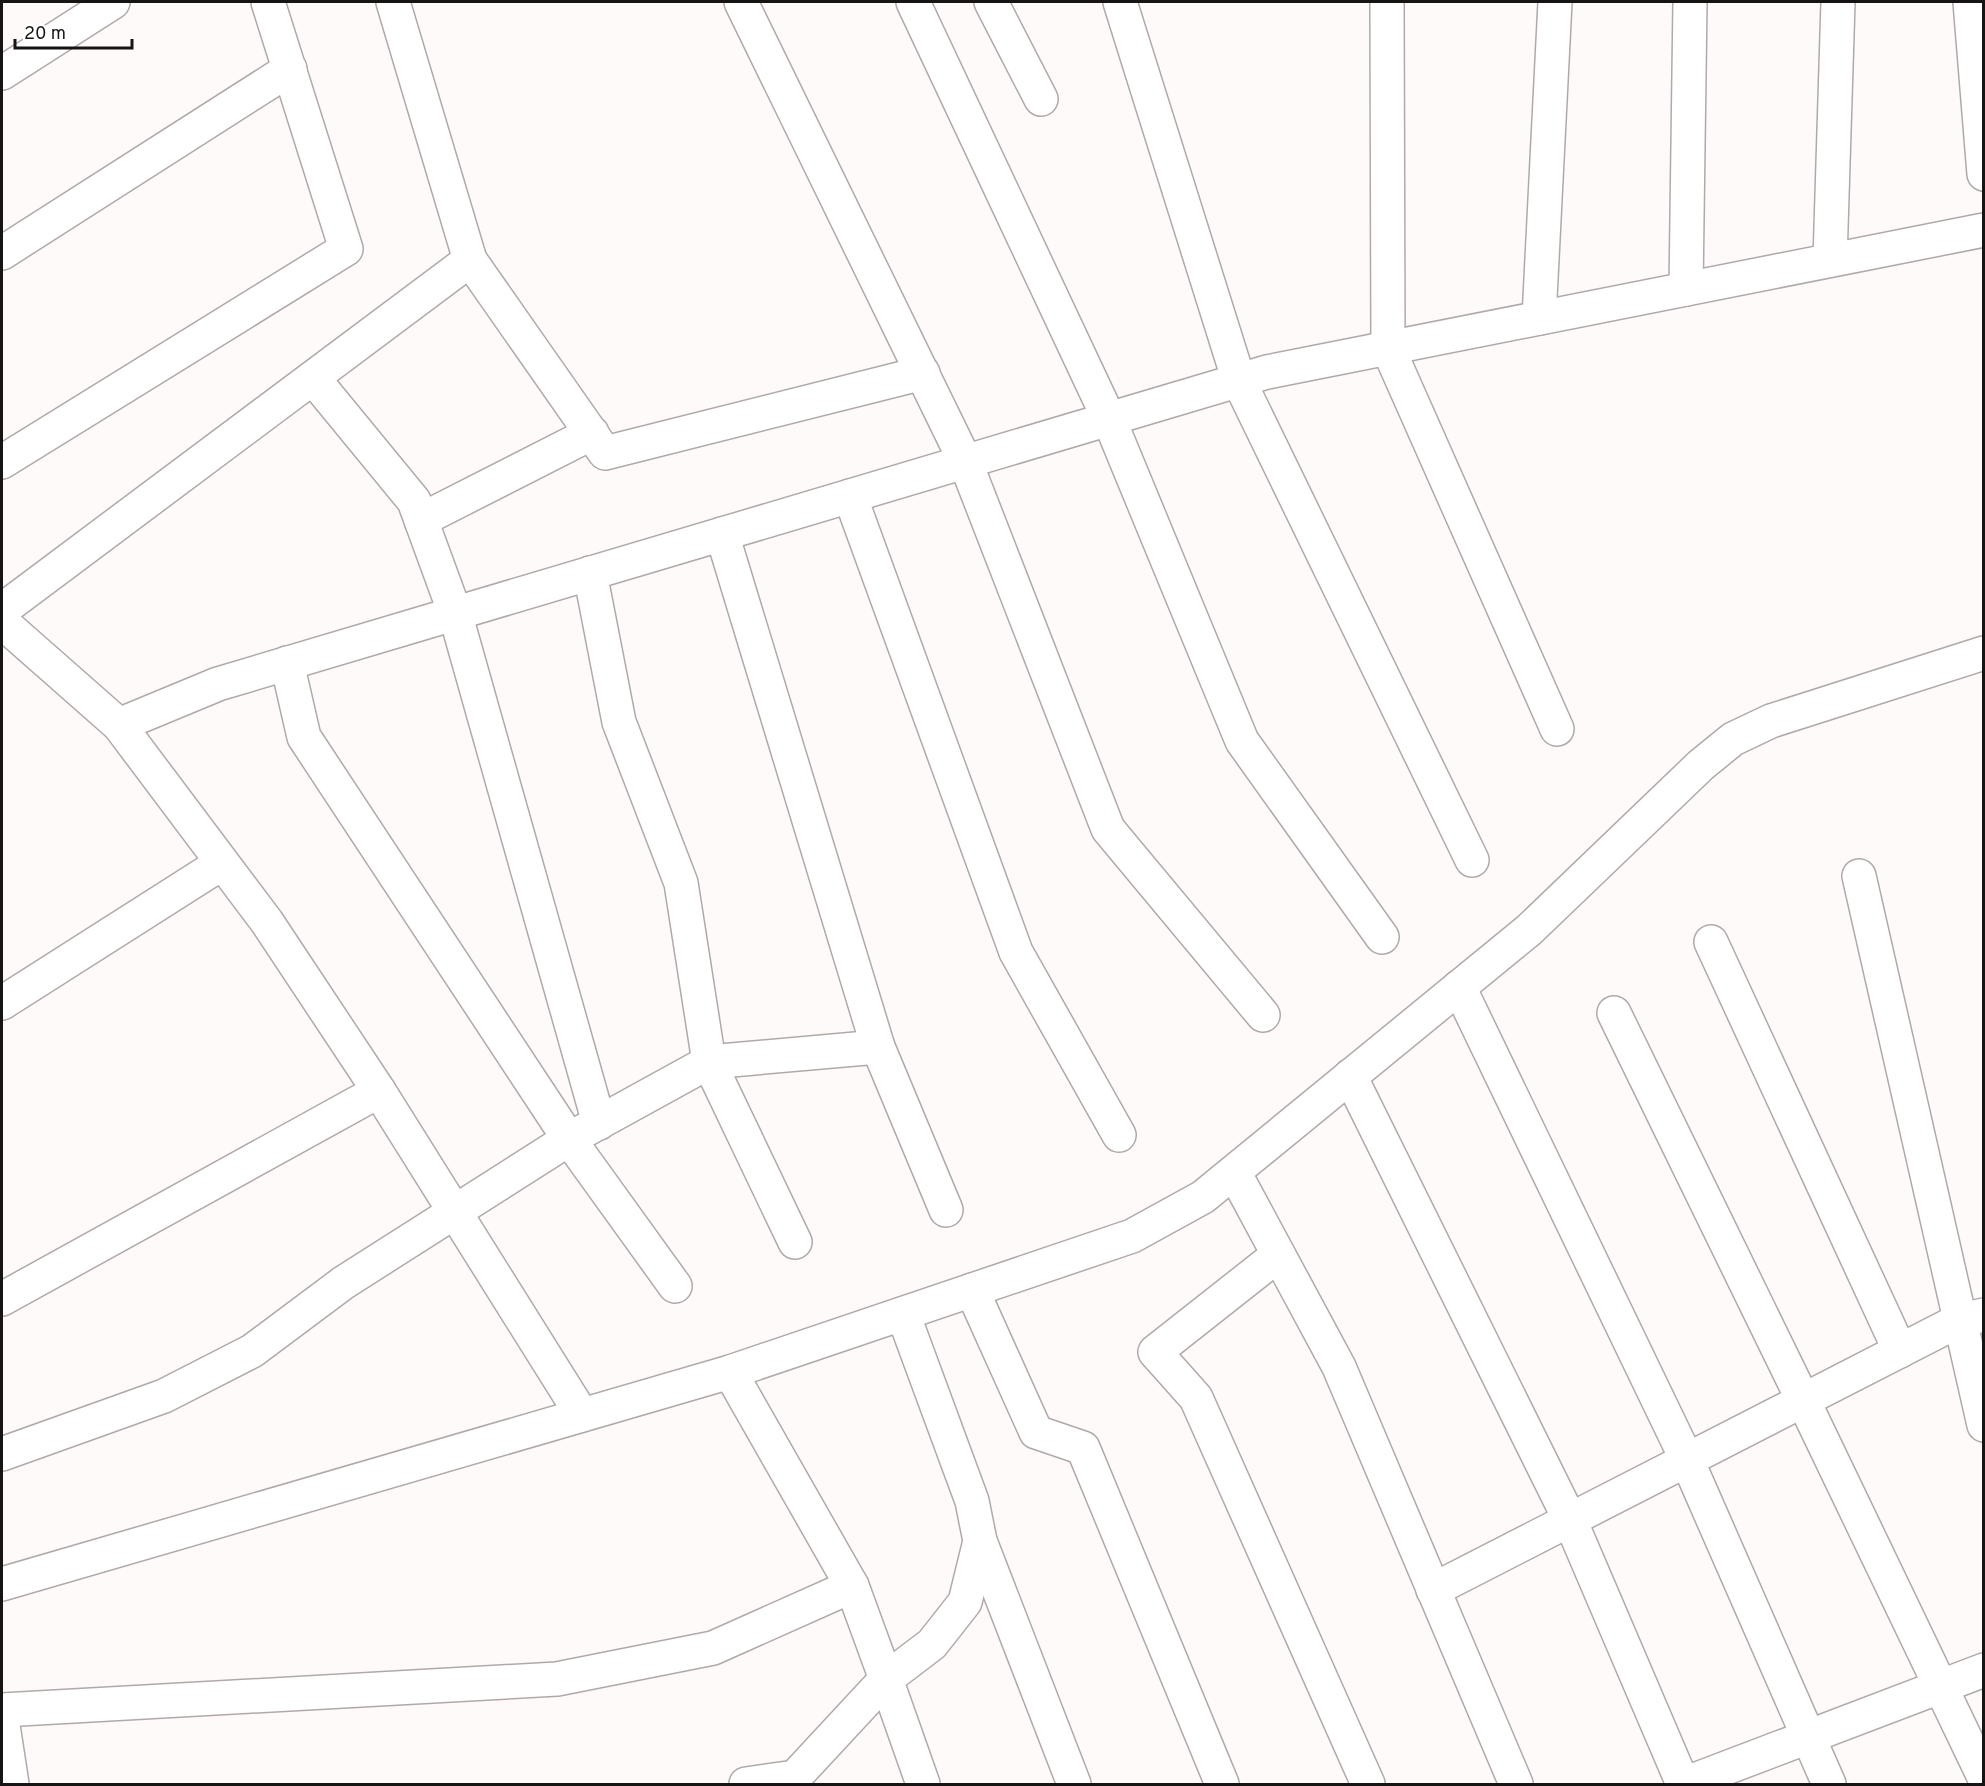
<svg xmlns="http://www.w3.org/2000/svg" width="1985" height="1786" viewBox="0 0 1985 1786" font-family="Overpass,sans-serif">
<style>
.lines{fill:none;stroke-linecap:round;stroke-linejoin:round}
.minor-casing{stroke:#b1a9a8;stroke-width:36}
.minor{stroke:#fff;stroke-width:33}
</style>
<rect width="100%" height="100%" fill="#fefafa"/>
<g class="lines">
<!-- minor casing -->
<g class="minor-casing">
<g id="minor">
<path d="M741,2L965,461L1108,829L1263,1015"/>
<path d="M913,2L1109,419L1242,741L1382,937"/>
<path d="M991,2L1041,99"/>
<path d="M1120,2L1239,381L1472,860"/>
<path d="M1387,2L1388,348L1557,729"/>
<path d="M1970,2L1984,174"/>
<path d="M2,73L113,2"/>
<path d="M2,253L290,69"/>
<path d="M470,260L605,453L923,373"/>
<path d="M1830,260L1838,2"/>
<path d="M1686,289L1690,2"/>
<path d="M1539,318L1555,2"/>
<path d="M313,378L414,501L455,613L599,1123"/>
<path d="M2,462L346,249L268,2"/>
<path d="M850,496L1016,952L1119,1135"/>
<path d="M421,520L592,433"/>
<path d="M722,534L878,1047L946,1210"/>
<path d="M590,573L619,722L681,883L709,1062L795,1242"/>
<path d="M2,610L470,260L393,2"/>
<path d="M2,622L119,725L267,922L379,1091L582,1415"/>
<path d="M287,663L304,737L569,1139L675,1286"/>
<path d="M119,725L218,684L1267,372L1984,230"/>
<path d="M1859,876L1984,1425"/>
<path d="M1711,942L1900,1351"/>
<path d="M1459,987L1687,1460L1829,1784"/>
<path d="M2,1003L222,863"/>
<path d="M1614,1013L1803,1400L1984,1777"/>
<path d="M1350,1076L1570,1520L1683,1784"/>
<path d="M1234,1172L1339,1367L1516,1784"/>
<path d="M1278,1255L1155,1352L1196,1398L1368,1784"/>
<path d="M972,1290L1036,1432L1083,1448L1222,1784"/>
<path d="M2,1299L379,1091"/>
<path d="M903,1314L972,1501L980,1541L965,1602L932,1644L886,1679L923,1784"/>
<path d="M730,1372L852,1586L886,1679L795,1777L746,1784"/>
<path d="M2,1454L164,1396L252,1351L343,1283L569,1139L709,1062L878,1047"/>
<path d="M980,1541L1074,1784"/>
<path d="M2,1584L730,1372L1132,1236L1203,1197L1529,930L1701,765L1733,739L1771,721L1984,653"/>
<path d="M1433,1590L1960,1320L1984,1315"/>
<path d="M2,1710L557,1679L713,1648L852,1586"/>
<path d="M2,1719L12,1784"/>
<path d="M1684,1784L1984,1670"/>
</g>
</g>
<!-- minor -->
<use href="#minor" class="minor"/>
</g>
<!-- border -->
<rect width="1985" height="1786" fill="none" stroke="#171414" stroke-width="6"/>
<!-- scale -->
<path d="M15 39v9h117v-9" fill="none" stroke="#171414" stroke-width="3"/>
<text x="24" y="39" font-size="18" fill="#171414" stroke="#ffffff" stroke-width="4.5" paint-order="stroke">20 m</text>
</svg>
